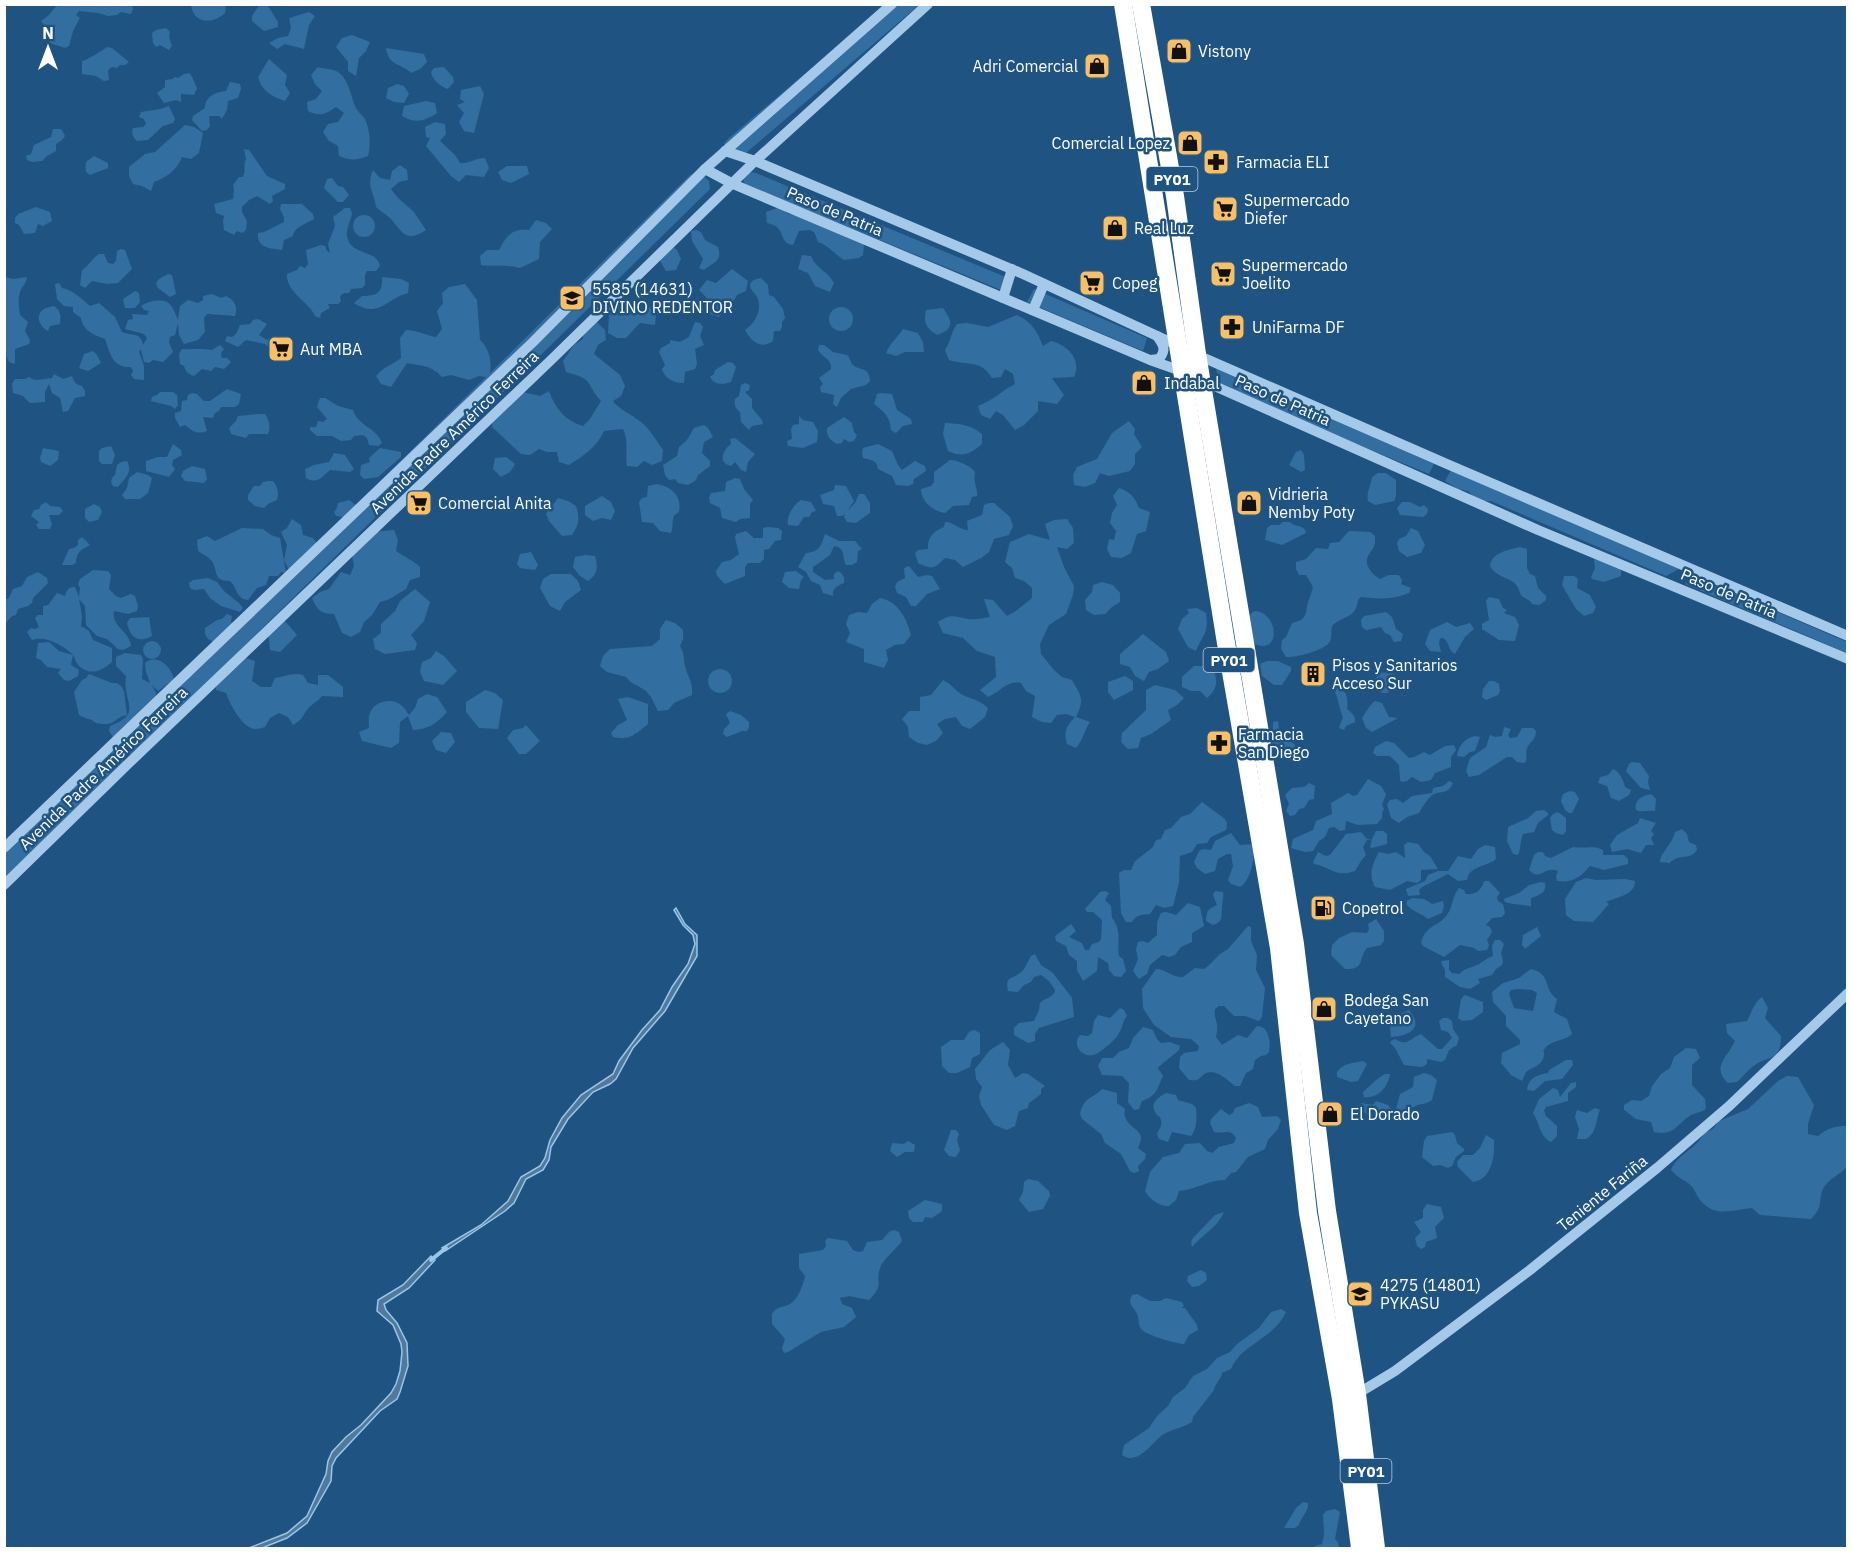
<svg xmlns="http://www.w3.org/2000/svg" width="1852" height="1553" viewBox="0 0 1852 1553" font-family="'IBM Plex Sans',sans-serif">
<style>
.green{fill:#336ea0;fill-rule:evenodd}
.water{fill:#52789a;stroke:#99c6ea;stroke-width:1.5}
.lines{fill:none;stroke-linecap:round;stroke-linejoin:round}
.stream{stroke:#99c6ea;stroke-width:4}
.minor{stroke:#a5cae9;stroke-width:10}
.highway{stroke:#fff;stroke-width:18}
.labels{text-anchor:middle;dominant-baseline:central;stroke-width:5;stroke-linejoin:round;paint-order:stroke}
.shield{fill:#1f5482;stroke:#bcccda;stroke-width:1.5}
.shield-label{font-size:15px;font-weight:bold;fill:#fff}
.poi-label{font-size:16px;fill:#fff;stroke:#1f5482;text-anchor:start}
.street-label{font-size:16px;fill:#fff;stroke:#1f5482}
</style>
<rect width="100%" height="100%" fill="#1f5482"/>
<!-- green -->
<g class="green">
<path d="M191,4L226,5L225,13C213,24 193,25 191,4Z"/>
<path d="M260,4L268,6L278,22V27L264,31L252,21V16Z"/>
<path d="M57,5H132L133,9L131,14L121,12L117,15L108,16L98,13L79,11L76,15L80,18L73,31L69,46L65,48L47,42L43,38L47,29L41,21L48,16Z"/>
<path d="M886,5H919L747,152L741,155L725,149L724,143L729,138Z"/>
<path d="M309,12L315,16L309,25L304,49L285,44L277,49L269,43L278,38L288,36L291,28L289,18Z"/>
<path d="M166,28L170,32L169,37L172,46L169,50L160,45L156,47L153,43L152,33L156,30Z"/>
<path d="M352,35L370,42L366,51L359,58L356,76L348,71V62L336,47L342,38Z"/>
<path d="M107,47L112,48L129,62L125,65H120L117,68L112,67L108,70L109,80L104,81L96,76L82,74V61C86,61 103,50 107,47Z"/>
<path d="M386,48L424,54L427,62L420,69L411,73C400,62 389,67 386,48Z"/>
<path d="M269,59L287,75L285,85L290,93L285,101C272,97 261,90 258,77Z"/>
<path d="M318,67C324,69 331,69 336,71C349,77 351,98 356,108C358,112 362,115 365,119C370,130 371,144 368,156C357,160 350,161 339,156L338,146L329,141L323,132L328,124L338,122L344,113L336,107C326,114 320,117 308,111L307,102L316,99L322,91L315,84L311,75Z"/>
<path d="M444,67L453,77L454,82L448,89C440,87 432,79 431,72L434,68Z"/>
<path d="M189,73C193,76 194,83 197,88L194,95L181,94V102L176,100L164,103L157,93L165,87V80L173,79L174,77L178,78L184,74Z"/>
<path d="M230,82L240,84L241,89L238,98L228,101L227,110L222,119L219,116H209L210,126L207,130L202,131L192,120L193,116L205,108C205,96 216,92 226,91Z"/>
<path d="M397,84L404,86L409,94L404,103L394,102L386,98L388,88Z"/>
<path d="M480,86L484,94L474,133L464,131L459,122L464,113L457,105L465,102L460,99L461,90Z"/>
<path d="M426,101L435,103L437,113C425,121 415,124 402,116L404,106Z"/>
<path d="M169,106L175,119L173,123L163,126L148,140L137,141C133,137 131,134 133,128L143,127L146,124L144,119L139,117L141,112L160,109Z"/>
<path d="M435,122L445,124L446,134L440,141L455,155L460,163C470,164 475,158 485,158L489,168L484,177L466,175L459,182L451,176L426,146L430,138L426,137L425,127Z"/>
<path d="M185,125L194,127L203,133L199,153L191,159L182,157C178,169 166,178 154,182L151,191L142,186L133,184L129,176V167L145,154L155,152Z"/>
<path d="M53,129H61L65,136L62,140L56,144V151L47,156L42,161L32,162L27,160L26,156L31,154L34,145L51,137Z"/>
<path d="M244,149L249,150L267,176L285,184V189L272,196L273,201L270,204L257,196L249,200L242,207V212L247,221L246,230L242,233L237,231L234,235L224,230L223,221L224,216L216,213L214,204L233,199L234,189L233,185L239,177H243C246,171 243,165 246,159Z"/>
<path d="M94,156L108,163V168L90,175L86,172C85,157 87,163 94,156Z"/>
<path d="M400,165L407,170L408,180L399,182L391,189L398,198L414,212L426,230C406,243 403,233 391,219C387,215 380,211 376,207C374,191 366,187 373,170L380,178L390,180L392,171Z"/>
<path d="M507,166H527L529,174L511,183L502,180L498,172Z"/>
<path d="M750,172L756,173L1008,278L1001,290L747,185L745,184L743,179Z"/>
<path d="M696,173L704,176L709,181L710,189L134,754L127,755C118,749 115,740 109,731L110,726C144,713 122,703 126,676L116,666V657L125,653L141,655L143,659L142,679L150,683L146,672L145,663C158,653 171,667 174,679L158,691L152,685L156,693V697L215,642C207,640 204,635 205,628L217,620L222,619L227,614L232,616L231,621L232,625L289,570L284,560L287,545L281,532L287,528L292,519L301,525L303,535L313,538L317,543L343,517L336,516L334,512L337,508L338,503L349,500L356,505L486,377L479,376L469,380L451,375L442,377C431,365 422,366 407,363L391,387L381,384L376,376C383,367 392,365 401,358L400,338L406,330C417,330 425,335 436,337L442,329L437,311L443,303L442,293L449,287L465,284L477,300L480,340C489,348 492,361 490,373L690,175Z"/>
<path d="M332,178L338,186L343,187L349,195L343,202H338L324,188L327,179Z"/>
<path d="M281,204H302L313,214L314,219C306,224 294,227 293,236L284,240L282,250C271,248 257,249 258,233L264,232L284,222V217L280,209Z"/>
<path d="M36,207L50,212L52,221L43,226L38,224L35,233L24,234L19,225L15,223V218L18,214Z"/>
<path d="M780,207L788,214L807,216L864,245L863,255L859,258L844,260C834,254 828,245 818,242L814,232L810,230L799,231L793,245C777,243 788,227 767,223L766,212Z"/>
<path d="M345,208H350L352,213C351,220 346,229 347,236C350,256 377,249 380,266L376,271H367L365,275V285L362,288L351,289L349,293H344L340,296L341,301L338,304H328L330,308L321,313L320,318L315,316C310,302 286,293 287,274L297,270L300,266L305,268L308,264L306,250L321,245L325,246L327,251L330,253L328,244L335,226L333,217Z"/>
<circle cx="364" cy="226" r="11"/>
<path d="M536,220L546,223L552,229L540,242L539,259L520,268C506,264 495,267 481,265L480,256L487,250H499C506,236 512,228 529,230Z"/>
<path d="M696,230L701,232L705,240L718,247C723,262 713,262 704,270L699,268L703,259L692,241L691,231Z"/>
<path d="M670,244L677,250L681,259L676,270L666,271L660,261L664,251Z"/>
<path d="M121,249L125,250L132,269L118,283L107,284L92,281L85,288L80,285L82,270C90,265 92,258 99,254H104L108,263L113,264L116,261L117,251Z"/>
<path d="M802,255L811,256C816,269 828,271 834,283L830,292L815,286L808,273L798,269Z"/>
<path d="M732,269L748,281L746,291L737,295C733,304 725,308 719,317L709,314L704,306L706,297L699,290L707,280L716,283Z"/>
<path d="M168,274L172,275L176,294L170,297L158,288L156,283L159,279Z"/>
<path d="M5,277L13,279L27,277C26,284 22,286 20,292C18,298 19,308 20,315L28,322L25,331L30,340L29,344L15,349V364C5,362 7,356 5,348Z"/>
<path d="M382,277L401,279L409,283L408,293C386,299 378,319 354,303L362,296C377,296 383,293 382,277Z"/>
<path d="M761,278L768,285L769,295L774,297L783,309L785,318L782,322V327L780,331H774L773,341C760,350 751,341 745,330C755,323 763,310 757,297C755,293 750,290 750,285C751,280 756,279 761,278Z"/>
<path d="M59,283L62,288C73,290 82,299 90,306L99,303L115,317L122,332C132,336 141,332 143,345L147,338L144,334L125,329L128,320L133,319L132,314L147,315L149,311L144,310L141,306C148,301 159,299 167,302C172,304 176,315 178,320L180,306L188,300L198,303L203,300V296L212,294L221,298L226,296C235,300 238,307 235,316C232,316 209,314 207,314L204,318L205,332L198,340L184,344L179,335L178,323L175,335L170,337L169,342L173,352L163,362L153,360L149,363L144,362L141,349L139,352L144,366V380L134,379L131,375L133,371L131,367C112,368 110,353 105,339C94,335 83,331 81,318L73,312V307L64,306L57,299L55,284Z"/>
<path d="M1034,289L1147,338L1143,351L1027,302Z"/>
<path d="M135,291L139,293L140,302L135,308H125L123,299Z"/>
<path d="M622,305L641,313L650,307L656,315L655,325L640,323L626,338H617L608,333L609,314Z"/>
<path d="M54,306C61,311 61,316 60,324L50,326L48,331C40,327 34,315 44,309C47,307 51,307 54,306Z"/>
<circle cx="841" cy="319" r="12"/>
<path d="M943,308C953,322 954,329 937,335C926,328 923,323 926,310Z"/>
<path d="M1017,315C1032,322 1037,331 1043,346L1051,341C1068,345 1082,360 1074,377L1052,378L1064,395L1057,404L1038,401V411L1024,425L1015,430L1003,415L996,411L990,419L981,415L978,406C994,400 1001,391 1015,384L1013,374L1005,369L1001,377L992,378C981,359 967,366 949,360L945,350C951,341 951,332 957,324L967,323L988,327Z"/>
<path d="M258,319L267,324L259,335L267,340L271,337L276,336L279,340V345L269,347L265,344L246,340L238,347L225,341L227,336L232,337L236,334L240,325L250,324L253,320Z"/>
<path d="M597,322L605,330L606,340L598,345L594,354L620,375L625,386L621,396L613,401C620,410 631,414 641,422C650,429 656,440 663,450L662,461L652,465L644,461L637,467L627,466C625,453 629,441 623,429L604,431C597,447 583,456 569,465L559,462L557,452H547L539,449L530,455L521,454L492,427L493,418L519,391L540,396L549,391C555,408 565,421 583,426L590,419L601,401C584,382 596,380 566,372L563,361L574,345L583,339V329Z"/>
<path d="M695,322L700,323L703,327L700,336L704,345L695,349L697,364L695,369L685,372L684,383C675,384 664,378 662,369L665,365L659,352L661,348L670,343V340L680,342L689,337Z"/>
<path d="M903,329L918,333L923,342L924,352H905L896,356L886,353C890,343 897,338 903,329Z"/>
<path d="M220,345L224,349L221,353L222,358H227L231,362L224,369L215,367L211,371L202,369L194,376C188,374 186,372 184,366L180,364L179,354L182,349C192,350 201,348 212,350Z"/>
<path d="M819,345H824L833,352L847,355C850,357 850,361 852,364C859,372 869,365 870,381L866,385L851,389L841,398L837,407L833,404L834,395L821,392L820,387L823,384L819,378L831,369C832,359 823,358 818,350Z"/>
<path d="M93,351L97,355L101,363L88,371L79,368L84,354Z"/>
<path d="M728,362L733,363L736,367L731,382C723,385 714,385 710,377L714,374L715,370Z"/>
<path d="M1216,367L1434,464L1429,474L1219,387Z"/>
<path d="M54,374L63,379L72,376C74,382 76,385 82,386L85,391V396L75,398L68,411L63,412L60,398L52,393L49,384L45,392V402L30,403L23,396L13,393L12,384L15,379H25L29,377C35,382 44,379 52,378Z"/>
<path d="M745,383L750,385L749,390L745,392L752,399V408L762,420L763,424L752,426L749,430L741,422L740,412C735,408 734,405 735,399L739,396L741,385Z"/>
<path d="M227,389L241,394L239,404L235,407H221L219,411L215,413L213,418L203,417L207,431C197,435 192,431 185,425L180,427L175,418V413L181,411L182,401L187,400L188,395L192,393L197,394L204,401H210Z"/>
<path d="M160,392H173L177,395L178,405L175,409L171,406L151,401L152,397L157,395Z"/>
<path d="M882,393L892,394L897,410L911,419L912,424L903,426L896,433L891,430C890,416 884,412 874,404L877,394Z"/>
<path d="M320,398H325L338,406L353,410C357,425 378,429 382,443L378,446L369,445L367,438L363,435L354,436L351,440L341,441L332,436H317L310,430V427H316L318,421L323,422L327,419L317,407Z"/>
<path d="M259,414H265C269,420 271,427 268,434H249L246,438L231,434L229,428L236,421L238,416Z"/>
<path d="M799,416L803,420L813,422L818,431L817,442L803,448L788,446L787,441L792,439L791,429L793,425L799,424Z"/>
<path d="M844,417L852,423L854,432L857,435L854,441L849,442L844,439L842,443L837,444C830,440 826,436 827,428Z"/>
<path d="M1129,421L1135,429L1134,434L1142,447L1135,454V464L1130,471L1109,476L1100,473L1095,483L1085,487L1074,485L1073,475L1077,467L1097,459L1112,433Z"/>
<path d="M945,423C960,424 970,424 982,434V444C970,454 963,458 948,451L943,434Z"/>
<path d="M704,425L708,428L713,437L704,442L702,453L710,461V466L698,475L696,480L688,485L678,483L675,479L669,480L665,475L663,465L677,456L679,447L687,440L694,428Z"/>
<path d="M735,438L755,454L748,462L746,472L741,470L735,462L731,466C718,463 722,451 731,444L730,439Z"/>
<path d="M173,444L181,450L182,455L173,460L172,465L175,469L169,477L146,471V461L158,457H167Z"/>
<path d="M878,444L892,451L898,465L902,470L915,461L925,466L926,471L914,479L913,484L908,486L896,485L892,476L878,469C877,460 871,460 863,458L862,453L863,448Z"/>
<path d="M111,446L115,455L112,464H102L99,461V451L102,448Z"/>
<path d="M43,448L59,451L58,460L50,466L41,462L40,458Z"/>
<path d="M380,448L401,452V457L378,477L364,479L360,475L361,465L370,462L369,458Z"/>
<path d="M1301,450L1304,455L1305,470L1301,472L1289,465L1296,452Z"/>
<path d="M334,453L345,455L354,469L350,472L330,470C323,476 317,485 306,478L305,469L314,465L329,462Z"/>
<path d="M506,457L515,464L510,472L501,477L493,469L495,458Z"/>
<path d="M950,460C957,460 971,466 975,472C973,485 978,487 977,496L972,497L969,505L953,506L945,513C933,511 921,502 921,489L931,486L934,482V472Z"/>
<path d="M127,461C133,473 125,478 118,487L113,486L111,482L112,478L115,475L117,465L121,462Z"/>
<path d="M192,466L205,469L207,479L204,483L185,481L181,476L183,471Z"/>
<path d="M1451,470L1679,569L1666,576L1491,501L1479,502L1468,491L1458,489L1445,481Z"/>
<path d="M137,472L148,475L152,478L148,493L140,499H125L122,495L127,488L129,478Z"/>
<path d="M1378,473H1386L1396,480V496L1394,501L1375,505L1368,501C1366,493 1371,485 1372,477Z"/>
<path d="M735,478L740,479L744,489L753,500L750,504V518L740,519L736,522L722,518L720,508L710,503L709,498L711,493L725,491L726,482Z"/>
<path d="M268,481H273C278,487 279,493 277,500L268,504L264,508L255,506L248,500V495L254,486H260L263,482Z"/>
<path d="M657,484C672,487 682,496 679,512C669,517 675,524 671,533L660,531L653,523L642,522L639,502L642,498L647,497L648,486Z"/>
<path d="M835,485L846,486L854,501L847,511L855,503L859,494H864L870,503V513L856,523L847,522L844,517L845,514L842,516H837L834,506L823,504L820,495L834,490Z"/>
<path d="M1119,488C1130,492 1135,497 1139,508L1150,512L1146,531L1137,534L1131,553L1122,558L1111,557L1107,549L1109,539L1114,540L1116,531L1110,523L1112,513L1117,505L1113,496Z"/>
<path d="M602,496L611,502L615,511L611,520L602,518L593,521L585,515V506Z"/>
<path d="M558,498L568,501L576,506C580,518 579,525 572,535L562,536L549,521L546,514Z"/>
<path d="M801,500L811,502L816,511L812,512L809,517H804L798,526L788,525C786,516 794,504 801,500Z"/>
<path d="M46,502L50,506L60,507L63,511L59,515H49L52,524L50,529H39L36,525L39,522L31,516L34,510L39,509L41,505Z"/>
<path d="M1402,502H1410L1420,507L1424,505L1428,509L1427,514L1423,517L1400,515L1397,508Z"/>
<path d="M989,503H994L1010,517L1013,526L1009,535L994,539L989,552L981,558L963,567L955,560L945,558C933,569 934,570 918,563L915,553L918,550L928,549C927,537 934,531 944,527L945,522C954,522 959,530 968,530L967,521L982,515L984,505Z"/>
<path d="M94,504L100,507L102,512L98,520L89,522L85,518V509Z"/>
<path d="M1067,519L1073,528L1074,543L1067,549L1057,547L1064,567L1074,586L1073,595L1066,614L1049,625L1040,644L1041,654L1054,670L1062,677L1072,680C1081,696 1085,699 1076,717L1090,722C1084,731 1083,740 1076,748L1067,744C1063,731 1067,726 1075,717L1066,714L1057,715L1051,723L1042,722L1032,717L1035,696L1026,691L1021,683C1006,680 1001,692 988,697L980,690L996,677L995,657L977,651L963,638L943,633L938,622C952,613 954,617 968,619C975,620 983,618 990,617L984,599L993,600L1007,616L1016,611L1032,598V588L1024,581L1015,578L1012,568L1005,562L1010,542L1029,534L1050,540L1045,524L1054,520Z"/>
<path d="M1283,522H1290C1295,528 1305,524 1306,533L1282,545L1265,540L1267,528L1271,525H1279Z"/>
<path d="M768,527L778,528L782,531L781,540L775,541L769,549L764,550V559L760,563H748L745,567V576L725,584L717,576L716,571L722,562L731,560L739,554L735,538L736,534L746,531L754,538H763V528Z"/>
<path d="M242,528L263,529L271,535L280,538L286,573L281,572L278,576H269L266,585L257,588L248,600C236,599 237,587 230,581C211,581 219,569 211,560C209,557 202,554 198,551L197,540L207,536L215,541Z"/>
<path d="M1411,528L1418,531L1425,545L1421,553L1407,557L1399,551L1397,543L1399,539L1406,536Z"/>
<path d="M394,530L398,540L396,551C404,557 413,560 420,567V577L410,580L406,589C397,594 391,600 380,602L372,615L364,622L360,632L351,637L342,633L334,614C321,614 317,610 312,598L320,592L329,589L341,572L350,575L354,566L352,556L372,532Z"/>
<path d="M1349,531L1370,532L1375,536C1376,550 1371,548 1367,559C1365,566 1374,576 1380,579L1389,575H1399L1402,580L1401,584L1411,588L1409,593C1393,600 1378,599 1361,597L1358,600C1356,619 1343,615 1332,626C1331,630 1332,637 1330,641C1327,650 1295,658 1286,657L1281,649L1282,640L1286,637L1292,623C1304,620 1306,617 1307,606C1308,602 1312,592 1313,587L1306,575H1299L1296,569V562L1306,559L1316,548L1328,549L1330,543L1339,542Z"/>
<path d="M825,534L839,541H855L862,549L858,551L857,562L852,565H846C842,557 846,548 834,546L830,555L813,567V572L825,580L834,579V574L838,571C843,574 845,577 844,583C837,586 832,588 833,596L823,593L820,585L811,581L806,572L798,567L806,553C820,552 821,545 825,534Z"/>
<path d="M82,537L90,545C82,549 76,552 76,563L72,565H62L69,549L74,548L78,545V540Z"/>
<path d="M1520,547L1527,549V568L1530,574L1535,576L1538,588L1546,596V600L1539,605L1532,604C1529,598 1525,600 1521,595C1519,592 1519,589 1517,586C1510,576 1499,580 1490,566C1492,552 1508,550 1520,547Z"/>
<path d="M531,552L538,565L535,570L520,568L517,564L520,554Z"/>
<path d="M585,555L595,556C598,567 598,574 588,581L580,576L573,567L575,557Z"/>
<path d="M1594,559L1621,566V576L1604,582L1592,579L1591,577L1595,568Z"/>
<path d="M909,566L918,577L927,575L932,576L940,589L927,594L916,606H911L906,597L897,593L895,587L897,582L905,578L904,568Z"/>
<path d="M93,570L108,571L111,575L109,589L116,596L121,598L131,594L135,596L138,606L137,611L128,614L114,611C111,627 130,631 131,646L123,650L118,649L107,639L97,636L86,625L85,606L79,599L82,616L81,626L89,631L93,640L112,648V662C101,672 89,676 78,665C75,661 75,656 71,653C62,645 45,635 32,640L27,632L31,628L35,629L39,627L35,618L38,615H43V606L48,605L57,593L65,596C67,590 68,587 75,587L79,597L80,588L78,584L80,579Z"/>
<path d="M796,571L804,577L801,580L799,589L789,588L782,582L785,572Z"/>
<path d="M38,572L47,578L48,583L33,598L32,603L28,606L18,609L16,615L12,616L5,624V600L9,598L13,589L22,586L27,577Z"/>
<path d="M551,574H571L578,581L581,590L565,602L560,611L550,606L540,588L543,579Z"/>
<path d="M1564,576H1574L1578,579L1577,588L1590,595L1596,607L1593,613L1584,616L1576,609L1562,585Z"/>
<path d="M208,578L217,582L224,591L240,604L243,608L240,612L221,606L210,598L204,589L194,590L190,588L189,583L193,580Z"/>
<path d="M1699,578L1847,642V653L1685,584Z"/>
<path d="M1102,582L1113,585L1120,593V602L1112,607L1105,614L1094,615L1086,610L1085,600L1092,592L1093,585Z"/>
<path d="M415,589L430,602L424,621L411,635L417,643L415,650L385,654L375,649L373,639L381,633V624L395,611L400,601Z"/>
<path d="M1489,597L1499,599L1503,608L1507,610L1504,613L1515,617L1519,625L1515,641L1499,640L1482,629V624L1489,620L1486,601Z"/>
<path d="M880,598C898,601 907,619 911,635L904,644L895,645L886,650L888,660L884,668L864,662V649L846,642L850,633L846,624L849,615L858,612L867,613L872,604Z"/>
<path d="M1197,608L1206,613C1209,634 1203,634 1196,651L1188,647L1178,629L1182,619L1189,613L1187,609Z"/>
<path d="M1254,611C1279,611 1282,658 1253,643L1248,616Z"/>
<path d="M1386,612L1392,617L1396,629L1403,634L1401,641L1394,642L1390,635L1385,633L1381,627L1366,630L1362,627L1361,620L1364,616Z"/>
<path d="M149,617L152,636C138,644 130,637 127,623L130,618Z"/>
<path d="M666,620L675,623L683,630V639L680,646C685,655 683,656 685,666C688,678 693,681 692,695L674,703L668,710L658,711C654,703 651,694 643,689C636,684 632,685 626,677L607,672L600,666L603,656L610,649L652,646L660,639V629Z"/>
<path d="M285,621L297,635L280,652L270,650L268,631Z"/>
<path d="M1447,622L1456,627L1470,623L1474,629L1465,637L1455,654C1448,651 1450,642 1443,638H1440L1439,643L1441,652L1430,651L1425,644L1430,630Z"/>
<path d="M1143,634L1166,652L1169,661L1158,669L1149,672L1144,681L1135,676L1130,667L1120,664V654Z"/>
<circle cx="152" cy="650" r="9"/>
<path d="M49,642L59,651L73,655L71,665L79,670L78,676L69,681L64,680L58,673L61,669L47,667L41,660L36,658L38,643Z"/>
<path d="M436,651L444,656L457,671L443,685L424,681L420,672L422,662L431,658Z"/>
<path d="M246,658L255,661L252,681L261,687H271L275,678C285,677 292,672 303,675L308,683L318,685V675H328L343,687V697L322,696C317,702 309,706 307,710C301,718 303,719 293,725L288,717L279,713L270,718L265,727C262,728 259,729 255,729C242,728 230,704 226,693L216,690L215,680Z"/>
<path d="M1267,661H1278L1291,667V671L1282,685H1274L1262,676L1260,664Z"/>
<path d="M1194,666H1205L1214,671C1218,683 1217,689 1207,698L1200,691H1191L1182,687V677Z"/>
<circle cx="720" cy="681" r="12"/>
<path d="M1390,672L1394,675L1396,685L1387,693H1382L1377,688L1375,679L1380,673Z"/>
<path d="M89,674L112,683H117L121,686L124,691L127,715C112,718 117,727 96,723C91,718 85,719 79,715L74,692L82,680L86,678Z"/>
<path d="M1125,676L1133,681V690L1114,700L1108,692V682Z"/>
<path d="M943,680C949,683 953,687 958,692C968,699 979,699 988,708L985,717L970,729L962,726L956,717L945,719L937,724L943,733L936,741L927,745L918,743L909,737L908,727L902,719L909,711H920V697L931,695Z"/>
<path d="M1489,681H1494L1499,684L1500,691L1498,695L1486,700L1482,697L1483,689Z"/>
<path d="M1155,685L1175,690L1184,698L1177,705L1168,710L1171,720L1151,734L1141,738L1138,748L1128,749L1121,742L1122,733L1146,710V690Z"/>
<path d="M1339,687C1348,693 1348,700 1347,709C1351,712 1356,716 1355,722L1346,726L1344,730L1339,728L1343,717C1339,709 1339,701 1335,692L1337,688Z"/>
<path d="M485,690L495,693L503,700L498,729L479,728L466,712V702Z"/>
<path d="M427,694L437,697L447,712C436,724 429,729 413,730L408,716L400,722L399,743L391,748L362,741L359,732L369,728C369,724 368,717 370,713C375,700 394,697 403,707C406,709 407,713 409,715L415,708L418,699Z"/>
<path d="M628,697L648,704V724C636,734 630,741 613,737L611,733L618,725L627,720L618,699Z"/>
<path d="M1375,701L1382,703L1389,717L1398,718L1372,732L1366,728L1362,718C1364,715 1372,702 1375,701Z"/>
<path d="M730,711L741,715L749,722V727L747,731H742L727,737L723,734L724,729L730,723L726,714Z"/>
<path d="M1278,721L1280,735L1286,736L1295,745L1294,752L1285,748L1272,747L1273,724V722Z"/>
<path d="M526,725L540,741L526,754H519L507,738L513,730L523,728Z"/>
<path d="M1504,727L1511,729L1508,735L1510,738L1517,737L1522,728H1533L1536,731C1536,740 1530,741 1527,748C1525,754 1528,757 1525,763L1517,762L1512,757H1507L1479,775L1469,777L1466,771L1470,758L1486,747L1490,735L1495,737L1502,736Z"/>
<path d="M441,732L451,733L455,742L446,753L436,750L432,741Z"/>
<path d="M1475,736L1480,737L1475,751L1470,752L1464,757L1457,756C1458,746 1465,738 1475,736Z"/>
<path d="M1386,741L1394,743L1409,758L1414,757L1424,752L1430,755L1445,746L1454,745L1456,750L1451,757V767L1435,773L1431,780L1421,782L1412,777L1407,781L1402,782L1400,780L1399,765L1390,756H1377L1373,753L1375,747Z"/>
<path d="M114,750L123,757V762L8,876L5,877V846L111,751Z"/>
<path d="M1632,762L1640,763L1649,776L1648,782L1650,790L1641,788L1626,771L1629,764Z"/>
<path d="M1613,769C1619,771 1624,781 1625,787L1631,790L1629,795L1619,801L1611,798L1607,786L1598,783L1600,777L1608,775Z"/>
<path d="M1368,779L1381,786L1386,794L1382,805L1384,809L1382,813V818L1377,824L1358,825L1346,821L1345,830L1340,831L1334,827L1329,828L1325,837L1319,841L1313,851L1305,852L1291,848L1293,839L1313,830L1316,821L1332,814L1331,803L1348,793L1353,796L1357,795Z"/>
<path d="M1449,781L1453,783C1448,794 1443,791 1434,794C1428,797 1422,808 1419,813L1407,817L1399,823L1391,818L1387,804L1390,800L1397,799L1403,803L1412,796L1432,793L1433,788L1443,786Z"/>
<path d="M1309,783L1315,786L1314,799L1309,800L1304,808L1299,809L1295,815L1290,816L1286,811L1289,804L1285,795L1292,788L1304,787Z"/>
<path d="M1570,791L1575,792L1579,799L1572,813H1569L1565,810L1561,801L1563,794Z"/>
<path d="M1651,794L1656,799L1655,811C1648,810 1642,813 1636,810C1634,799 1643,796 1651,794Z"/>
<path d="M1202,802L1225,819L1227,823L1226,830L1211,837L1207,843L1197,844L1192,852L1180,856L1179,883L1173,906L1164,908L1156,905L1150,914C1143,915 1136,914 1132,922H1126L1121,913L1119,873L1124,870H1131L1135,861L1153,847L1156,840L1161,839L1165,830L1171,828L1181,817L1190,814Z"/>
<path d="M1544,810L1548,813V815L1538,823L1534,832L1523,834C1520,841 1521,849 1518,855L1513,854L1507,841L1508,827L1528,818L1536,811Z"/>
<path d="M1558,812L1566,818V831L1563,835L1556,833L1552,830L1550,818L1553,814Z"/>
<path d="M1640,818L1656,823L1651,831L1654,834L1651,838L1654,845H1646L1641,853L1627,849L1612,852L1610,845L1617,835L1638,823Z"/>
<path d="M1682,829L1687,834L1689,842L1696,845L1697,850C1690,861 1678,853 1670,863L1660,862C1660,853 1672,845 1675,832Z"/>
<path d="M1376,831H1383L1387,834V844L1372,848L1370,847L1372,839L1367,840L1363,847L1366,855L1361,861L1355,871C1336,878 1331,867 1314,864L1313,862L1318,852L1326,856L1330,855L1346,834L1361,832L1367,839H1372Z"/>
<path d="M1231,833L1240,845L1253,844C1256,855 1251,881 1240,887L1231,884L1228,880L1233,866L1231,854H1227L1218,859L1215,871L1205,874L1197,868L1194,862L1199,851L1203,849L1211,850L1215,841Z"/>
<path d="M1408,842L1418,844L1424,852L1430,856L1438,869L1421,870V880L1417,883L1407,881L1390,890L1375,887C1368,875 1372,864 1379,852L1388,854L1396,852L1405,858L1404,845Z"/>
<path d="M1485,845L1495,847L1496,859C1486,867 1469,866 1467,880L1458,881L1448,874L1422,887L1419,890L1420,895L1408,896L1406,889L1425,881L1428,875L1438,871H1448L1458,856L1471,859L1478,849Z"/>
<path d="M1573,847C1584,849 1593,845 1603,850V855H1624L1628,859V864L1604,870L1590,866C1580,878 1572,883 1557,881L1556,876L1558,871C1545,865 1540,882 1529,870L1534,855L1538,852H1543L1545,856L1551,858Z"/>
<path d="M1586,878L1596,880L1625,879L1635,881C1635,895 1617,897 1606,902L1609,904L1593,922L1574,921L1566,915L1565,899L1576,882Z"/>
<path d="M1484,881H1489L1500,893L1497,897L1498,901L1503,904L1505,913L1502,917L1492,918L1486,925L1490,927L1492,932L1487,940L1489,945L1487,950L1478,951L1474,948L1460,945L1444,957L1423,946L1421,942C1427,924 1438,927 1447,915C1453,907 1452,896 1459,888L1464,890L1466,894C1475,895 1482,890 1484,881Z"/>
<path d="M1541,882L1545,883C1547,893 1539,895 1531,898V906C1525,905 1509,904 1505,902L1504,899L1519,893L1529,885Z"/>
<path d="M1105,891L1109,893L1105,900L1111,906L1112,918C1122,930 1117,942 1119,956L1123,959L1126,971L1121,977L1114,976L1109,970L1108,963L1098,957L1097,971L1083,981L1077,970V961L1069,955L1066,946L1056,941L1055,936L1071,924L1076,931L1069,937L1082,943L1085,950H1089L1092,944L1099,942L1101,939L1102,920L1093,912H1087L1085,909L1100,892Z"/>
<path d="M1215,891L1223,892C1224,899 1222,901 1222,908C1221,917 1224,921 1213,925L1206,921C1207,910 1208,909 1217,905L1213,895Z"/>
<path d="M1412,898L1424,899L1432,904L1443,901L1444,906L1442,913L1428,919C1421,913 1413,912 1407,905V901Z"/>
<path d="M1188,903L1200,907L1204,926L1192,933V942L1181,947L1175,955L1169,957L1162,955L1150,965L1147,974L1139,979L1133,971L1138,959L1136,949L1138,942L1143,941L1148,943L1157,935V922L1161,913L1166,912L1176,915Z"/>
<path d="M1376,919L1384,931V941L1381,945L1367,948C1358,959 1365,970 1345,969L1331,955L1332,945L1339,938L1352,932L1367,933L1369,929L1368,924Z"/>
<path d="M1248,926L1251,927V941L1257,955L1256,970L1265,988L1262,1017L1259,1021L1245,1016H1234L1224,1006H1219L1215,1009C1213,1020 1220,1021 1216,1037L1222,1045L1238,1035L1247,1038L1257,1026C1269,1026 1271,1042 1269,1052L1266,1055L1261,1056L1255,1060L1253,1069L1246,1073L1240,1086H1235C1227,1080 1214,1066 1203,1075C1198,1080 1197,1081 1189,1080L1179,1068L1180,1057L1184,1053L1198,1051L1199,1046L1191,1039L1171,1037L1154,1025L1143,1008L1142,989L1156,969C1166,969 1172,978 1183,977L1195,968L1204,969L1208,966L1220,954L1228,949Z"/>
<path d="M1537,927L1541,936L1525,949L1522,945L1523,935Z"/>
<path d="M1495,940H1500L1504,944L1501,953L1503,961L1502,965L1496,969L1492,975L1478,979L1480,983L1470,989L1460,987L1445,977V970L1441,963L1442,961L1449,960V970L1452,973L1459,974C1468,966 1470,969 1479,964C1484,961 1487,958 1493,956L1492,946Z"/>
<path d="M1035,954L1041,965L1053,973L1072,998L1074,1017L1039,1028L1035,1034V1041L1028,1043L1014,1035V1028L1019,1023L1034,1021L1039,1010L1040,1003C1044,998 1054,998 1055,990L1049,981L1041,975L1034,977L1031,982L1024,985L1018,992L1008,991C1005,975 1011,980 1020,973C1025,970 1028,961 1031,956Z"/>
<path d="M1531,969C1552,974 1543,990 1557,999L1554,1012L1567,1019L1572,1034C1565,1041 1552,1040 1546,1047C1541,1053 1545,1049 1544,1056C1542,1066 1532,1067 1526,1072L1522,1081L1511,1075L1501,1063L1502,1053L1520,1044V1040L1506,1026V1016L1493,1002L1492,992L1503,983L1519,978ZM1517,989L1532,990L1537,993L1533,1011L1514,1008L1509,994L1511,990Z"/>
<path d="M1465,995L1483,1002V1012L1472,1020L1462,1021L1458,1018L1461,999Z"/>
<path d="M1762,997L1768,1008L1765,1018L1781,1036C1781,1064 1766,1054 1751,1068C1746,1072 1742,1078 1737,1082L1728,1083C1711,1067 1727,1058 1735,1041L1727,1033L1726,1024L1747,1021C1752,1012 1753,1004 1762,997Z"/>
<path d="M1120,1008L1124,1010L1127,1016C1122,1022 1123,1027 1119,1033C1115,1041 1105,1048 1098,1053C1086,1061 1070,1047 1080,1035L1088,1036L1092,1033L1094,1021L1098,1015L1110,1018Z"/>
<path d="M1409,1010C1425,1029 1408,1036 1391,1037L1390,1027L1402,1013Z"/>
<path d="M1443,1018H1448L1452,1021L1453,1029L1459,1038L1457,1045L1449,1050L1445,1060L1441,1062L1427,1059V1064L1422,1067L1404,1065L1395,1048L1390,1043L1391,1041L1395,1039C1408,1047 1410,1038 1421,1034L1438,1049H1442L1452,1038L1448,1032L1441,1030L1439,1021Z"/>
<path d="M1143,1027L1153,1030L1157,1039L1161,1043L1170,1042L1180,1046L1179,1050C1175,1054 1160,1065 1158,1068L1163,1076C1157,1089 1157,1096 1142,1101L1139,1109L1134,1110L1128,1102L1129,1083L1122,1076L1102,1075L1098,1066L1102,1058H1113L1119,1052L1129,1048L1133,1038Z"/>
<path d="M974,1030L980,1033V1054L972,1058L970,1067L957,1073H949L942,1066L941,1047L951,1040H964L969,1032Z"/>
<path d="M1003,1042L1010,1050L1008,1065L1015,1078L1023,1073L1028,1074L1045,1086L1041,1089V1094L1029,1103L1028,1108L1019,1111L1015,1126L1007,1130L994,1125L981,1105L979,1096L982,1087L976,1079L975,1069L990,1050Z"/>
<path d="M1686,1048L1696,1049L1700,1058L1692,1065V1085L1705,1099L1706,1109C1700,1113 1693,1113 1688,1117C1676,1126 1673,1136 1654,1132L1651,1122L1636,1119L1624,1110V1105L1632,1100L1641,1101L1649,1096L1652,1086L1661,1074L1670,1068L1674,1057Z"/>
<path d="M1566,1060H1572L1573,1065L1562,1079L1545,1081L1534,1091L1527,1090C1528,1078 1537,1075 1548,1073L1549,1070Z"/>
<path d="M1363,1061L1367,1064L1358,1081L1351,1082L1337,1077V1072C1344,1063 1352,1063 1363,1061Z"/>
<path d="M1424,1073L1431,1075L1437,1080L1432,1100C1425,1106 1416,1102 1410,1110V1116L1400,1119L1395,1113L1400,1094L1413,1087L1414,1077Z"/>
<path d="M1385,1074H1390C1388,1087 1378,1099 1364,1097L1363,1092C1370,1086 1377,1078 1385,1074Z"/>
<path d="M1787,1076L1798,1077L1814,1105L1808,1124V1134L1818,1136C1828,1128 1835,1126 1847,1126V1167C1839,1175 1830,1178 1824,1187C1817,1200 1825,1205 1811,1219L1760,1215L1752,1208C1731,1210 1715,1218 1700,1200C1697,1196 1695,1191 1693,1188C1686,1179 1679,1180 1671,1170C1678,1153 1696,1150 1704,1133L1713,1129L1719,1121L1748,1109L1778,1081Z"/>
<path d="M1576,1082V1087L1568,1093V1101L1546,1107L1544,1111L1546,1116L1557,1126V1136L1551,1142C1539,1136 1540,1123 1533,1113L1539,1099L1553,1088L1558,1090L1560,1097L1571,1083Z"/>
<path d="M1102,1089L1117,1093V1103L1125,1109C1121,1125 1141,1128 1141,1138C1141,1142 1139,1145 1138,1148L1146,1154L1145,1159L1138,1166L1139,1171L1134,1173L1130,1171L1121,1154L1105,1143L1101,1134L1082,1119L1080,1114C1084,1096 1093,1099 1102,1089Z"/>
<path d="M1166,1093L1176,1095L1178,1100L1192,1104L1196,1108C1197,1117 1197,1129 1191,1136L1172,1132L1168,1142L1159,1139L1157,1134C1158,1130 1163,1126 1161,1120C1159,1114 1158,1118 1155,1112C1150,1102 1159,1097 1166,1093Z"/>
<path d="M1376,1101L1388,1105L1393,1111L1392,1116L1379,1114L1369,1116L1361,1110V1103L1373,1105Z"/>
<path d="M1249,1103L1258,1107L1262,1117L1277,1116L1281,1120L1278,1129L1268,1140L1265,1149L1248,1157L1236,1172L1231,1173L1225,1180C1208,1180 1195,1190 1179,1191L1176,1200L1169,1206C1160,1207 1149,1199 1145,1191L1150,1172L1163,1157L1179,1153L1185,1144L1200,1143L1207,1151L1212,1153L1219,1147L1234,1143L1236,1138C1231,1128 1223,1134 1214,1132L1210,1123L1211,1119L1221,1109L1229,1115L1233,1113L1235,1108Z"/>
<path d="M1595,1108L1600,1110C1595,1120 1598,1132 1586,1139H1577L1579,1129L1575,1117L1577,1110L1587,1113Z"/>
<path d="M951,1130H956L959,1134L957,1140L960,1150L956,1157L949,1156L944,1150Z"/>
<path d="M1452,1132L1455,1135L1457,1143L1464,1149V1151L1456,1157L1452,1166L1448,1168L1440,1165L1433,1166L1422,1157L1424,1141L1427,1136Z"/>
<path d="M1486,1135L1494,1140C1495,1156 1492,1179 1473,1182L1458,1167L1457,1162L1463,1155H1473L1480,1148Z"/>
<path d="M908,1141L915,1145L914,1152H905L897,1157L890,1151L892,1143L904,1144Z"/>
<path d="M1028,1179L1038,1181L1049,1191L1050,1196L1043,1209L1029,1212L1019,1200L1023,1192L1024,1182Z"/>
<path d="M925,1200L942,1204V1211L932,1218L925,1217L923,1222H913L909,1218L908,1211Z"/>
<path d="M1427,1204L1441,1207L1444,1218L1435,1227L1437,1238L1426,1242L1425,1247L1421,1249L1417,1246L1415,1238L1421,1232L1414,1222L1423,1218V1210Z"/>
<path d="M1224,1212C1218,1227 1203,1234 1192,1247L1191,1242L1193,1238L1215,1215Z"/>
<path d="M894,1230L899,1232L902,1241C897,1248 882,1261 880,1268C875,1284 885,1284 869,1300L849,1296L840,1298L842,1304L852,1308L856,1317L844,1327L821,1332L788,1352L784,1353L782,1348L785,1339L772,1324V1314C777,1306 781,1308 788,1305C798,1301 803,1285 805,1276L799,1268V1254L823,1250L826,1246L825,1241L828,1238L847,1241L853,1250L858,1252L863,1251L867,1242L882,1240L889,1232Z"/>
<path d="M1201,1270L1206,1273L1207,1280L1199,1286L1192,1287L1187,1281L1188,1276Z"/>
<path d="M1137,1294L1150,1301H1160L1166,1298L1182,1302L1184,1306L1181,1308H1185L1197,1325L1198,1330L1189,1335L1184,1344C1177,1344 1147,1335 1142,1330C1137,1325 1140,1318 1136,1312C1131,1305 1128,1303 1132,1295Z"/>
<path d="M1281,1309L1286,1312C1273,1340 1243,1342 1231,1369L1222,1373C1221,1380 1215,1383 1214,1390L1193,1417L1192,1422C1183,1428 1168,1430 1161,1436C1151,1444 1137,1466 1122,1455L1124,1445L1149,1428L1157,1416L1168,1406L1173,1397L1185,1388L1193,1376L1207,1369L1217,1358L1230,1352L1237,1344L1259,1328L1271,1312Z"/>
<path d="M1303,1502L1308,1503C1309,1511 1301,1517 1299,1525L1295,1528H1284L1296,1508Z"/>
<path d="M1335,1509L1340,1512L1335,1539L1338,1542L1339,1548H1310L1322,1544L1324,1535L1323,1515L1326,1511Z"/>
</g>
<!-- water -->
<g class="water">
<path d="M676,908L685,924L697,935V956L665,1011L633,1048L616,1079L610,1084L593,1092L568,1119L551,1147L549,1160L543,1170L526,1179L514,1203L505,1211L445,1251L442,1248L481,1225L508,1201L521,1177L540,1166L545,1158L550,1140L562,1118L581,1095L613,1074L619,1061L642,1030L660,1010L672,987L688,964L695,944L693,935L683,925L674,910Z"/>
<path d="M431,1256L435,1260L409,1288L384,1304L386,1310L397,1323L407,1343L408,1366L400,1392L397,1399L380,1411L336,1458L332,1466L331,1481L307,1523L287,1538L262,1548H249L287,1533L307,1516L326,1474L328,1461L332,1452L346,1437L361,1425L391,1393L396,1384L400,1371L402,1352L401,1344L393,1325L377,1311L378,1300L403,1285Z"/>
</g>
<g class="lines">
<!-- stream -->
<path class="stream" d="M431,1260L446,1248"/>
<!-- minor -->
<g class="minor">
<path d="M725,151L755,161L1023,274L1181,347"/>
<path d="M705,169L733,184L1150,360L1184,372"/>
<path d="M1003,298L1012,269"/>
<path d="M1033,310L1044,284"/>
<path d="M1195,354L1447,464L1848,636"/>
<path d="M1151,360L1159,359C1167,350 1163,344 1157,336"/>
<path d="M1201,380L1538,530L1848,659"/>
<path d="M4,848L532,343L705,169L892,4"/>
<path d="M4,885L130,762L550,361L755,161L928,4"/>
<path d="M1357,1394L1395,1371L1530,1270L1657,1168L1728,1107L1848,993"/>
</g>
<!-- highway -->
<g class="highway">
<path d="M1123,4L1225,637L1279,948L1308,1213L1341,1399L1360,1548"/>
<path d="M1141,4L1175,196L1197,354L1295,944L1327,1211L1357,1394L1376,1548"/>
</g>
</g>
<!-- icons -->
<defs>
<g id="shop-square" transform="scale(1.35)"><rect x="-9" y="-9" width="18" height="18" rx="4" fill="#f7bf66" stroke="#1f5482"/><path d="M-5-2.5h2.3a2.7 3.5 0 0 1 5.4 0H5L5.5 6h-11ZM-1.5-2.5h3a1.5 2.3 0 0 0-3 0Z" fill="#111"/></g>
<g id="pharmacy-square" transform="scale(1.35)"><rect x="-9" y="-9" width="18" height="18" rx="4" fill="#f7bf66" stroke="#1f5482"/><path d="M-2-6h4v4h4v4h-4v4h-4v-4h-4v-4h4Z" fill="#111"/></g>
<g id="supermarket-square" transform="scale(1.35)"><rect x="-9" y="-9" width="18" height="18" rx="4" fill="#f7bf66" stroke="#1f5482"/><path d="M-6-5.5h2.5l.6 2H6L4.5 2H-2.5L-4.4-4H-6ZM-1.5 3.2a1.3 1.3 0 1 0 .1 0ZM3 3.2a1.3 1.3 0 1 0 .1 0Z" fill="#111"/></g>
<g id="school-square" transform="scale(1.35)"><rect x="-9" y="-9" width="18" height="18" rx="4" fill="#f7bf66" stroke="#1f5482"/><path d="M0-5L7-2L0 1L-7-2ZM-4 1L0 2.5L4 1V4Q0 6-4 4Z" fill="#111"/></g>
<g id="building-square" transform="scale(1.35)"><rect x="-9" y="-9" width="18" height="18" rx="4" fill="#f7bf66" stroke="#1f5482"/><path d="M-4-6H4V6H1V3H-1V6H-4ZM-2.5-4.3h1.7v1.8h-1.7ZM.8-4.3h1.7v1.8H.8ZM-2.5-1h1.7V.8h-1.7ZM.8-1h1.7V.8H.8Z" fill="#111"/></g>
<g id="fuel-square" transform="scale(1.35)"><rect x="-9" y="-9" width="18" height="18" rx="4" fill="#f7bf66" stroke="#1f5482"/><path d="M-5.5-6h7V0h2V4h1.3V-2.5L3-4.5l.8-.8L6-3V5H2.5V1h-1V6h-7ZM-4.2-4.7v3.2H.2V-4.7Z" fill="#111"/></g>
</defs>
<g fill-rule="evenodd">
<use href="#shop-square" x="1179" y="51"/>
<use href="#shop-square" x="1097" y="66"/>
<use href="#shop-square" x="1190" y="143"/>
<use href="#pharmacy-square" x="1216" y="162"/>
<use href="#supermarket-square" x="1225" y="209"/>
<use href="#shop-square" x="1115" y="228"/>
<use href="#supermarket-square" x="1223" y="274"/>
<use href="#supermarket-square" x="1092" y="283"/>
<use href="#school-square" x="572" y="298"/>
<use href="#pharmacy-square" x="1232" y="327"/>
<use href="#supermarket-square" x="281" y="349"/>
<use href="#shop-square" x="1144" y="383"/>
<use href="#supermarket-square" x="419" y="503"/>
<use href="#shop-square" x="1249" y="503"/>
<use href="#building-square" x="1313" y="674"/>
<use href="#pharmacy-square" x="1219" y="743"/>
<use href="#fuel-square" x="1323" y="908"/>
<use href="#shop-square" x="1324" y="1009"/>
<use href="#shop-square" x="1330" y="1114"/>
<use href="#school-square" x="1360" y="1294"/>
</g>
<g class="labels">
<!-- shield labels -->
<g class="shield">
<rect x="1146.5" y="167" width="51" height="24" rx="4.5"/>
<rect x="1203.5" y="648" width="51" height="24" rx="4.5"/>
<rect x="1340.5" y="1459" width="51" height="24" rx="4.5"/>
</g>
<g class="shield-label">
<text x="1172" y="179">PY01</text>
<text x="1229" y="660">PY01</text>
<text x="1366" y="1471">PY01</text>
</g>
<!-- poi labels -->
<g class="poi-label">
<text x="1198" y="51">Vistony</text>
<text x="1078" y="66" text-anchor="end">Adri Comercial</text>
<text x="1170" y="143" text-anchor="end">Comercial Lopez</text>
<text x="1236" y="162">Farmacia ELI</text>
<text x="1244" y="200">Supermercado<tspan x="1244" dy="18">Diefer</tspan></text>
<text x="1134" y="228">Real Luz</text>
<text x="1242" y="265">Supermercado<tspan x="1242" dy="18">Joelito</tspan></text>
<text x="1112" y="283">Copeg</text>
<text x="592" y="289">5585 (14631)<tspan x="592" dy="18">DIVINO REDENTOR</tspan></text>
<text x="1252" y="327">UniFarma DF</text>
<text x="300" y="349">Aut MBA</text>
<text x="1164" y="383">Indabal</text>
<text x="1268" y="494">Vidrieria<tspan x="1268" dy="18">Nemby Poty</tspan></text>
<text x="438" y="503">Comercial Anita</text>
<text x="1332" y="665">Pisos y Sanitarios<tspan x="1332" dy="18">Acceso Sur</tspan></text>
<text x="1238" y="734">Farmacia<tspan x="1238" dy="18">San Diego</tspan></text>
<text x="1342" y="908">Copetrol</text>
<text x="1344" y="1000">Bodega San<tspan x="1344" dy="18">Cayetano</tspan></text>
<text x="1350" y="1114">El Dorado</text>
<text x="1380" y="1285">4275 (14801)<tspan x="1380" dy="18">PYKASU</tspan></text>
</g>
<!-- street labels -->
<g class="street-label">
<text transform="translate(835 211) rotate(23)">Paso de Patria</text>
<text transform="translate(1283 400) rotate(24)">Paso de Patria</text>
<text transform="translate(454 432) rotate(-44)">Avenida Padre Américo Ferreira</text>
<text transform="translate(1729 593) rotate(23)">Paso de Patria</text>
<text transform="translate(103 768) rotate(-44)">Avenida Padre Américo Ferreira</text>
<text transform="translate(1602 1193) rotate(-39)">Teniente Fariña</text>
</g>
</g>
<!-- border -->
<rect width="1852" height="1553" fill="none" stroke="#ffffff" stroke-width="12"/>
<!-- north arrow -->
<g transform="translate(48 48)" stroke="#1f5482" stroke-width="4.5" paint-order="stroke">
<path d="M0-4.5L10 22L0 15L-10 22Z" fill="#ffffff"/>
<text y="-9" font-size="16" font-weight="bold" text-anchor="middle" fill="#ffffff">N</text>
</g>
</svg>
